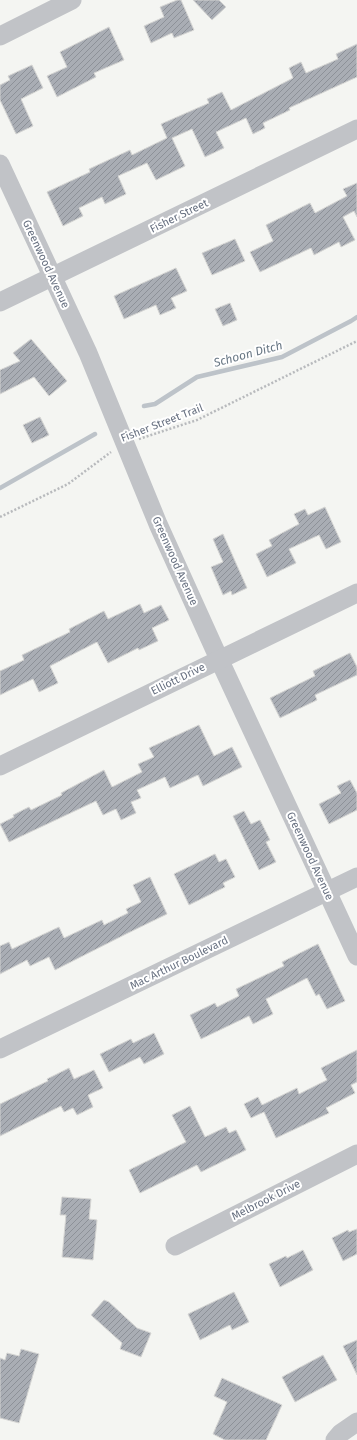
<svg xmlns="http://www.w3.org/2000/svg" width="357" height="1440" viewBox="0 0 357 1440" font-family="'Fira Sans',sans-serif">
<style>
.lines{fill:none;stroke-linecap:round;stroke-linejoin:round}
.stream{stroke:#bdc3c9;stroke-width:4.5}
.building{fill:url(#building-hatch);stroke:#d6d6d4}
.path{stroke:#b8babd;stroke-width:2.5;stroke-dasharray:2 2;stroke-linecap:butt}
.minor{stroke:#c1c3c7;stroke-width:19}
.labels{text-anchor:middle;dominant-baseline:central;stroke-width:4;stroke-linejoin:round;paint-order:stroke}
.street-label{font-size:11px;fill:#677080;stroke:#fff}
.water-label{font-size:12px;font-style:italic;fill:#687784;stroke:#fff}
</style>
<defs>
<pattern id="building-hatch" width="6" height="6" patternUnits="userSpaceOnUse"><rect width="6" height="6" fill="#a9adb4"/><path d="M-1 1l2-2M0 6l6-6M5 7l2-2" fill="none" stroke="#8d9198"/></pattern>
</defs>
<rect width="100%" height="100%" fill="#f4f5f2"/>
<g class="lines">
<!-- stream -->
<g class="stream">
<path d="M144,406L155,404L197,377L282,357L351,321L357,317"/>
<path d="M0,488L95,434"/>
</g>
</g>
<!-- building -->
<g class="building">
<path d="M177,0H181L194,30L174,38L172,33L151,43L144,26L164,17L160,7Z"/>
<path d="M193,0H219L226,7L212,20Z"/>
<path d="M109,27L124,60L94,73L96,77L57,97L47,76L67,67L60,52Z"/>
<path d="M357,44V77L289,108L290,110L263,123L265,128L253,134L246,118L216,132L224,148L205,157L192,129L172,138L185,166L156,180L147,163L118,176L126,194L105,204L102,197L79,208L83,216L63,226L47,192L90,172L89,169L130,150L132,155L167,138L161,124L209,103L207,99L222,92L231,110L293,78L289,68L301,62L306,73L338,59L336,54Z"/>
<path d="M32,65L43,88L21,99L33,126L16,134L0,100V85L10,80L8,76Z"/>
<path d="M357,183V217L354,211L343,217L355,240L341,247L339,242L314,255L311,248L260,272L250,252L273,241L266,225L310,203L315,213L347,196L343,189Z"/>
<path d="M235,239L245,261L212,275L202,253Z"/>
<path d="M176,268L187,291L171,298L176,308L160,315L156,305L124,319L114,296Z"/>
<path d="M230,303L237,320L223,326L215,309Z"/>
<path d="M31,339L67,381L49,396L34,377L0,394V370L20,361L13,353Z"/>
<path d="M40,417L49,435L32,443L23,425Z"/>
<path d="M325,507L341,542L326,549L319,535L289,549L296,563L267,577L256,554L272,546L269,540L299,524L294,514L305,509L308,515Z"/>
<path d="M223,534L247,588L232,595L231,591L223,595L211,567L223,562L213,539Z"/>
<path d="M140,604L144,613L161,605L169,620L152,628L158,641L139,650L138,648L108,663L97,642L50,666L58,683L39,692L33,679L0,695V671L24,660L22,655L70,632L69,629L104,611L108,619Z"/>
<path d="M350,653L357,667V675L315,695L317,700L280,718L270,698L315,676L313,671Z"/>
<path d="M199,725L214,756L232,747L242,767L203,786L198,775L170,788L165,777L137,790L141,798L131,802L136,813L121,820L116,809L103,815L96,801L9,842L0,824L14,817L13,815L29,807L31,810L62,795L61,793L104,770L112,787L142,772L138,764L154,757L149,748Z"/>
<path d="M350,780L357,793V810L329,824L319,804L341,793L337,786Z"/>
<path d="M244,811L251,824L260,820L270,840L266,842L276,862L259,870L233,816Z"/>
<path d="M215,854L219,862L226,859L235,877L223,883L225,887L189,905L174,874Z"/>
<path d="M150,877L167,914L126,934L55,970L49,957L30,966L27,960L0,974V946L9,942L12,949L59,927L64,938L102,920L104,925L128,913L126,909L141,902L133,885Z"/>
<path d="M318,944L345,1001L327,1009L319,994L316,996L307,978L266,999L273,1014L253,1024L249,1016L201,1039L190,1015L215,1003L217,1007L239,996L236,989L284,966L282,962Z"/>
<path d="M154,1033L164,1054L144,1064L140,1057L109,1072L100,1054L131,1039L133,1043Z"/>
<path d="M357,1050V1082L351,1085L355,1093L326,1108L329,1113L276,1138L264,1112L251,1118L244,1104L258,1097L262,1105L297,1088L299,1094L327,1080L321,1068Z"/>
<path d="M69,1068L74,1079L94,1070L103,1088L88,1095L93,1107L77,1115L73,1108L64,1112L61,1106L0,1136V1104L48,1081L47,1079Z"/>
<path d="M190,1106L205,1137L226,1127L229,1133L236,1130L246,1150L201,1172L197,1165L140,1193L129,1170L186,1142L172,1115Z"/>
<path d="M62,1197L91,1199L89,1219L97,1220L93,1260L62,1257L66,1215H60Z"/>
<path d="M357,1229V1254L343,1261L332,1238L348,1230L349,1232Z"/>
<path d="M303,1250L313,1270L280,1287L269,1264L286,1256L287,1258Z"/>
<path d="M234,1292L249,1322L232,1330L230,1325L200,1340L188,1314Z"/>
<path d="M104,1300L109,1302L137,1328L151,1333L141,1357L120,1349L122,1343L91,1315Z"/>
<path d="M357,1340V1375L343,1346Z"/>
<path d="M21,1349L39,1354L19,1423L0,1418V1358L5,1360L7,1353L19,1356Z"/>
<path d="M323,1355L337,1380L295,1402L282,1377Z"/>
<path d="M222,1378L282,1405L266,1440H225L213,1434L227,1402L214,1396Z"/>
</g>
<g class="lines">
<!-- path -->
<g class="path">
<path d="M139,439L197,420L357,341"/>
<path d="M0,517L68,484L111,452"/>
</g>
<!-- minor -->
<g class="minor">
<path d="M0,36L72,0"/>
<path d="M0,164L88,353L158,524L219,659L357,956"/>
<path d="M0,302L357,129"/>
<path d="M0,766L357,593"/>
<path d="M0,1049L357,877"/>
<path d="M175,1246L357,1154"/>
<path d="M335,1440L341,1433L357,1422"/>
</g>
</g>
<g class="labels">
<!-- street labels -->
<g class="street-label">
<text transform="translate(179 216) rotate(-26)">Fisher Street</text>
<text transform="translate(46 264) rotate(65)">Greenwood Avenue</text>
<text transform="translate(162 423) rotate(-21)">Fisher Street Trail</text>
<text transform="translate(175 561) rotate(66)">Greenwood Avenue</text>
<text transform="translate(178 679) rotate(-26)">Elliott Drive</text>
<text transform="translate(310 856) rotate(65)">Greenwood Avenue</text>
<text transform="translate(179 963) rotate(-26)">Mac Arthur Boulevard</text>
<text transform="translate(266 1200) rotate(-27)">Melbrook Drive</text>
</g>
<!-- water labels -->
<g class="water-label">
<text transform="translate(248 354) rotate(-15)">Schoon Ditch</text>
</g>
</g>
</svg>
